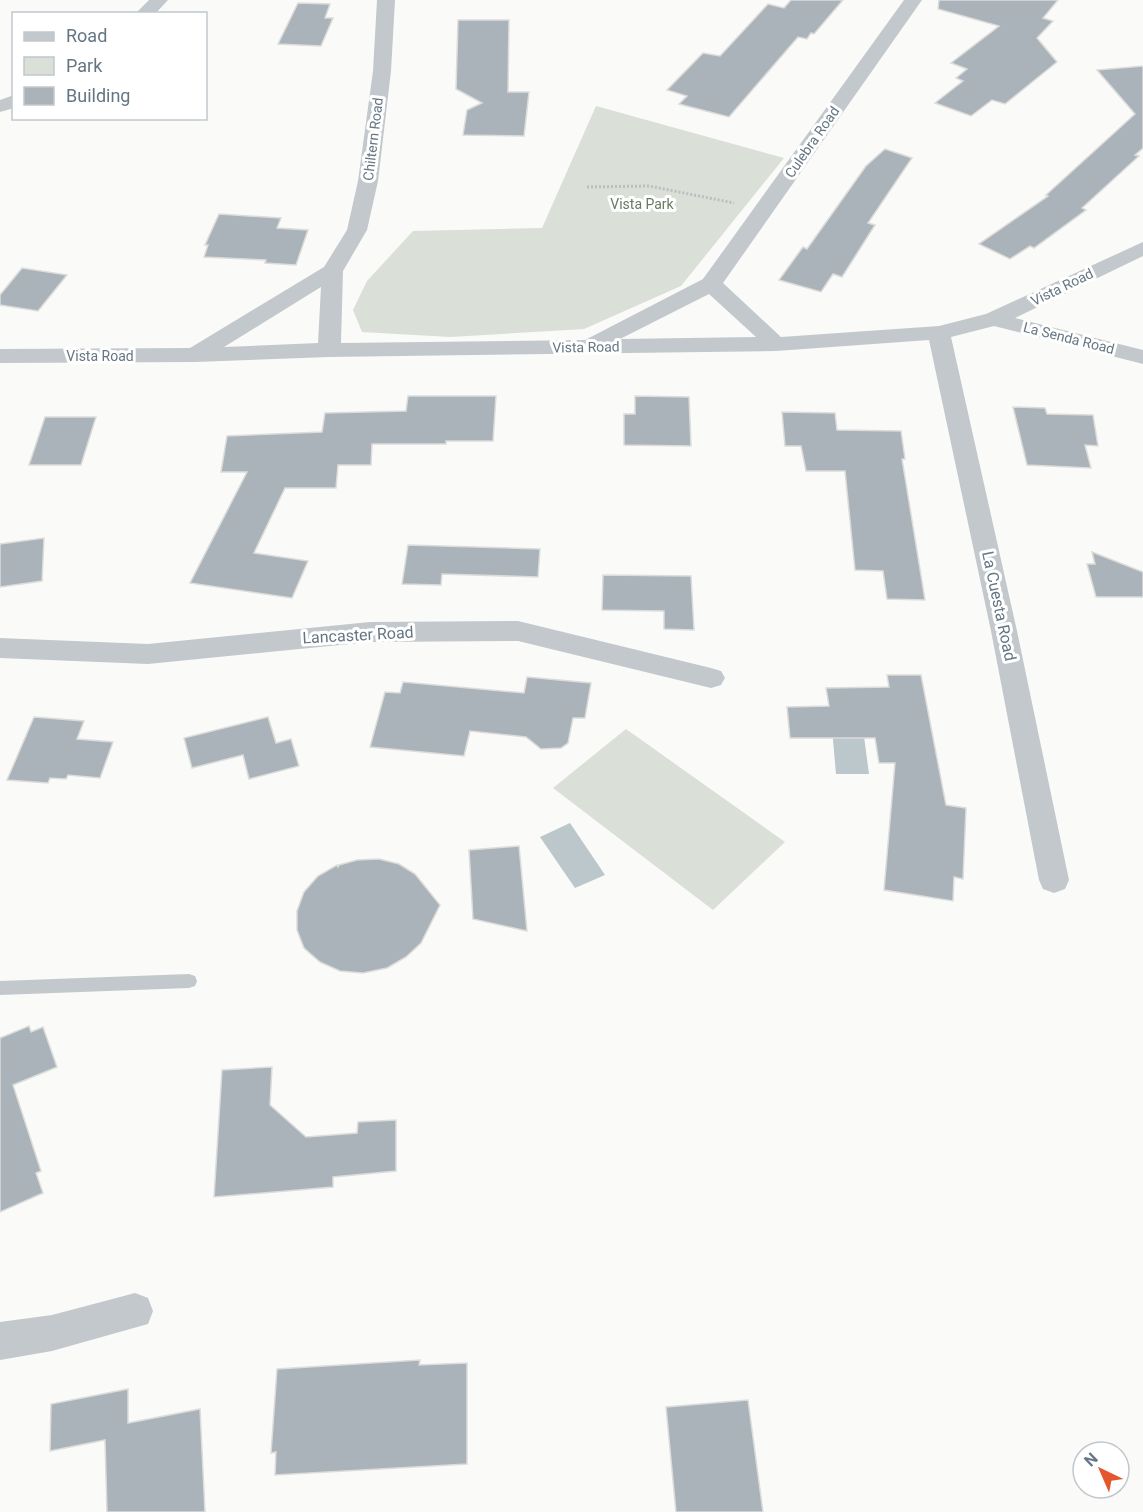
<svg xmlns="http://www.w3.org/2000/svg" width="1143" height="1512" viewBox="0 0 1143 1512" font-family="Roboto,sans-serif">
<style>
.green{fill:#dadfd7}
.water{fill:#bbc7cb}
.building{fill:#aab3b9;stroke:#dcdcda;stroke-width:1.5}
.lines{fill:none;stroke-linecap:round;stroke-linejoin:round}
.path{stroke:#bbbfc2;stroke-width:3;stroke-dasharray:2 2;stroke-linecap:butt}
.lane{fill:#c3c8cc;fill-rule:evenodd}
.street{fill:#c3c8cc;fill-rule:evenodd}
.labels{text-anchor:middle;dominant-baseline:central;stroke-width:6;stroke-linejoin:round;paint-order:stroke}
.far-street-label{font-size:14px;fill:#657683;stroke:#fff}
.far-park-label{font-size:14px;fill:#687a64;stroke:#fff}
.street-label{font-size:16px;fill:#657683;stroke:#fff}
</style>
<rect width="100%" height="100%" fill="#fafaf8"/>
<!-- green -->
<g class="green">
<path d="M596,106L784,158L681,286L584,329L450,337L362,332L353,310L367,281L413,231L542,228Z"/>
<path d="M626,729L785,842L713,910L553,788Z"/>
</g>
<!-- water -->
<g class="water">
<path d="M832,728L863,729L869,774H836Z"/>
<path d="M570,823L605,875L575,888L540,837Z"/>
</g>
<!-- building -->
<g class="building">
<path d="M791,0H843L814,34L811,33L807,39L798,37L729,117L679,104L687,96L667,90L703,53L720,56L768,4L784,8Z"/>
<path d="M939,0H1058L1043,18L1053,21L1037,38L1057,62L1005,104L992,100L971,116L935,103L963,81L956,78L967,69L951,63L999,26L938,9Z"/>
<path d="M298,3L330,4L325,18H333L321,46L278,44Z"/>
<path d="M458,20H509L508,92H529L524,136L463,135L467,110L482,103L456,89Z"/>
<path d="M1143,66V148L1135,155L1139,156L1082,208L1086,210L1034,248L1030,246L1010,259L979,244L1048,196L1046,195L1135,114L1097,70Z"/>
<path d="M885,149L912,158L868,223L875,225L842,277L833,274L821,292L779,280L803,247L807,249L866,166Z"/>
<path d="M219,214L281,218L277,228L308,230L296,265L265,263L266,260L204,257L208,245H205Z"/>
<path d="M22,268L67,275L38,311L0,305V295Z"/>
<path d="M408,396H496L493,441H446V444H372L371,465H338L336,488H285L254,553L308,561L292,598L190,583L247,472H221L227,436L322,432L325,413L406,411Z"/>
<path d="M635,396L689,397L691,446L624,445V414H635Z"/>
<path d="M1013,407L1045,408L1047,414L1093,415L1098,446L1085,445L1091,468L1027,465Z"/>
<path d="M782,412L835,413L837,430L901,431L905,459H902L925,600L887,599L883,571L855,570L845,471H806L801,446H785Z"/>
<path d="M45,417H96L81,465H29Z"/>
<path d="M44,538L42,581L0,587V544Z"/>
<path d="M408,545L540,549L538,577L442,574L441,585L402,584Z"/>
<path d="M1092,552L1143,572V597H1096L1087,564H1095Z"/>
<path d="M603,575L691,576L694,630L664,629V611L602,610Z"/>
<path d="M887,675H921L946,805L966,808L963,879L954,877L953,901L884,890L895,763H879L875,738H790L787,707L829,706L826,688L889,687Z"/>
<path d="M527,677L591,683L585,718H573L568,743L561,748L541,749L526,737L470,731L464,756L370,747L385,692L400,693L403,682L524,693Z"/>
<path d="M34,717L84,721L77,739L113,742L100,778L68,775L66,779L50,778L48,783L7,780Z"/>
<path d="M268,717L276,743L291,739L299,766L249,779L243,755L192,768L184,738Z"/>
<path d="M519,846L527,931L473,919L469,850Z"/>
<path d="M379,859L399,864L415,874L440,905L421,943L406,957L387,968L363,973L340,971L320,962L304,948L297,930V911L304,892L318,876L337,865L338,867L339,865L357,860Z"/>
<path d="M29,1026L31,1032L43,1027L57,1067L13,1085L41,1171L36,1173L43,1193L0,1212V1038Z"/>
<path d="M272,1067L270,1105L306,1137L357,1133L358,1122L396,1120V1171L333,1177V1187L214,1197L222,1070Z"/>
<path d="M420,1360L419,1365L467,1363V1464L275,1475L276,1452L271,1453L277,1369Z"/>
<path d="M128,1389V1423L200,1409L205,1512H107L105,1440L50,1451L51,1404Z"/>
<path d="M748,1400L763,1512H676L666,1407Z"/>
</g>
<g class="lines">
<!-- path -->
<path class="path" d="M587,187L649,186L734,203"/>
<!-- lane -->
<path class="lane" d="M189,974L195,976L197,981L195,986L189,988L0,995V981Z"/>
<!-- street -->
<g class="street">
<path d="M149,0H168L155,14H135Z"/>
<path d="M377,0H395L391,71L378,181L367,230L343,271L341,343L585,340L703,279L904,0H922L723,283L781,337L939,326L986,314L1143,242V256L1015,318L1143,350V364L994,326L951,337L1017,631L1069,880L1065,889L1054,893L1043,889L1039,880L991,631L929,340L776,351L329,357L195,362L0,363V349L190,348L324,267L347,230L358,181L373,71ZM321,287L318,343L224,347ZM709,294L756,337L620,339Z"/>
<path d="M14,95V108L0,112V100Z"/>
<path d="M518,621L711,668L721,671L725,678L721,685L711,688L518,641L370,642L148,664L0,658V638L148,644L370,622Z"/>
<path d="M135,1293L148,1298L153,1311L148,1324L52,1351L0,1360V1322L52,1315Z"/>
</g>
</g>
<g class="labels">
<!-- far-street labels -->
<g class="far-street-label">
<text transform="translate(373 139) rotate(-83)">Chiltern Road</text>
<text transform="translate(812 142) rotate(-55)">Culebra Road</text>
<text transform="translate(1062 287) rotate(-26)">Vista Road</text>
<text transform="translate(1069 338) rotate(14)">La Senda Road</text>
<text transform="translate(586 347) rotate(-1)">Vista Road</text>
<text x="100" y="356">Vista Road</text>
</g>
<!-- far-park labels -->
<g class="far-park-label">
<text x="642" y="204">Vista Park</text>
</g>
<!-- street labels -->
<g class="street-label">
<text transform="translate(999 606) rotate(78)">La Cuesta Road</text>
<text transform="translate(358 635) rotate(-3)">Lancaster Road</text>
</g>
</g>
<!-- legend -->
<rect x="12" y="12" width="195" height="108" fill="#ffffff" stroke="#c1c8cd" stroke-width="1.5"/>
<rect x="24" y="32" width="30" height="9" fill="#c3c8cc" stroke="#c1c8cd" stroke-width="1.5"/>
<text x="66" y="42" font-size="18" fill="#657683">Road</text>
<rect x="24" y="57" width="30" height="18" fill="#dadfd7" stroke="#c1c8cd" stroke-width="1.5"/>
<text x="66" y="72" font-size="18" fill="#657683">Park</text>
<rect x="24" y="87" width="30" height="18" fill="#aab3b9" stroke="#c1c8cd" stroke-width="1.5"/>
<text x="66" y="102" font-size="18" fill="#657683">Building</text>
<!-- north arrow -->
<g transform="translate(1101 1470) rotate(316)"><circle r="28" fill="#ffffff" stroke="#c1c8cd" stroke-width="1.5"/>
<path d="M0-4.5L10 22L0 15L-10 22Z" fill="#e4572e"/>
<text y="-9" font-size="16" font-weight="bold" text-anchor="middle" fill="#657683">N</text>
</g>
</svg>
